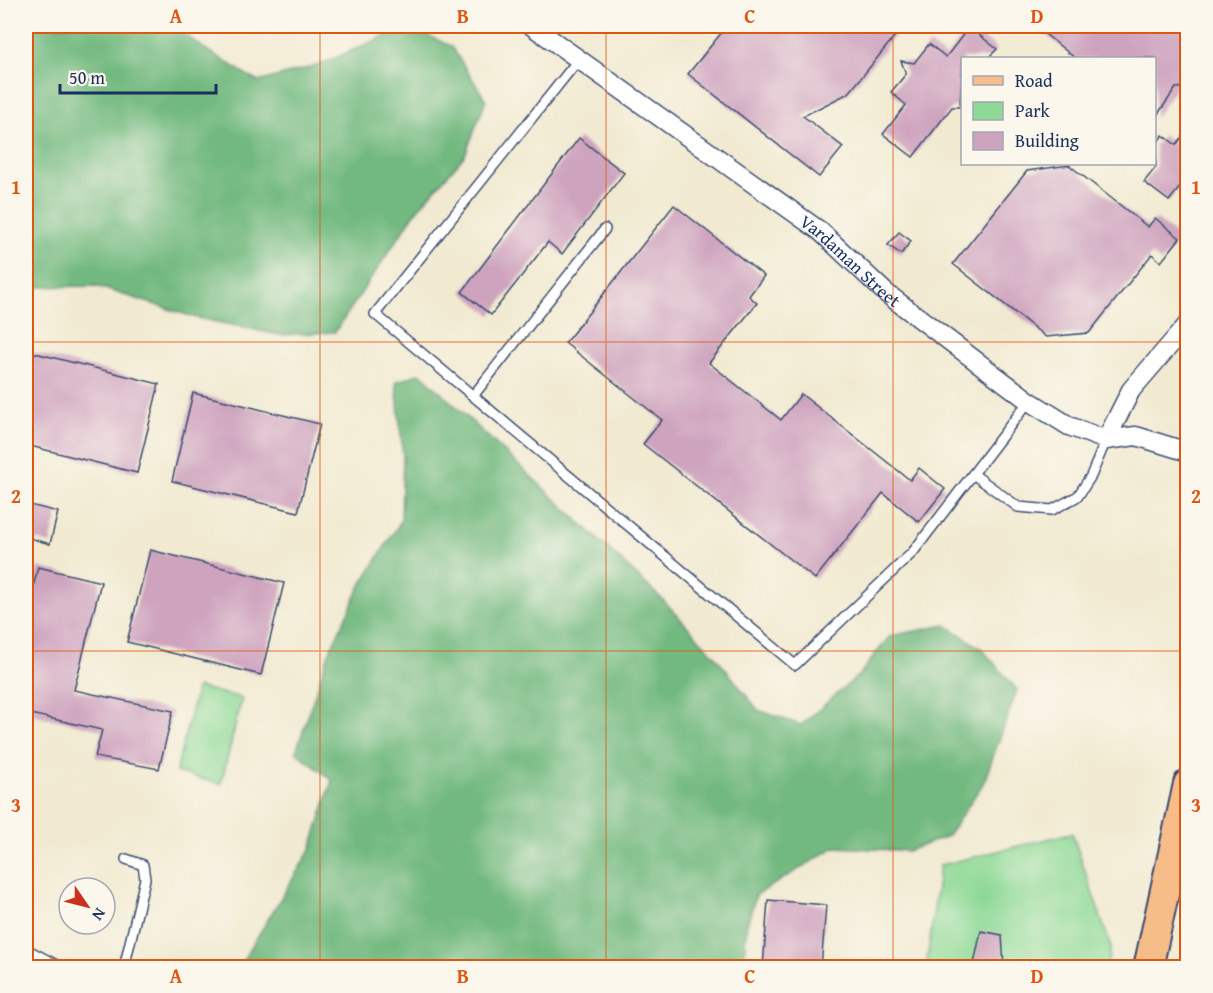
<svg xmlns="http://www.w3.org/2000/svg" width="1213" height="993" viewBox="0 0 1213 993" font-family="'Gentium Book Plus',serif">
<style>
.green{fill:#8ed996;stroke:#54847a;stroke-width:1.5}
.forest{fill:#72b97f;stroke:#46746e;stroke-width:1.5}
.building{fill:#cea3be}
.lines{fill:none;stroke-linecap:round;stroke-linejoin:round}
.lane-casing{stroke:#3b4b6f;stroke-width:12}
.street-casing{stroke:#3b4b6f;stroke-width:21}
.primary-casing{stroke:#3b4b6f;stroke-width:32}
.lane{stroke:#fff;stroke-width:9}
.street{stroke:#fff;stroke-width:18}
.primary{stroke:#f7bd88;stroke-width:28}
.grid{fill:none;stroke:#de5710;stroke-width:1.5;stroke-opacity:0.55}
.labels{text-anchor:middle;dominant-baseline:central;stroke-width:4.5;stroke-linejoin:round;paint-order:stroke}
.street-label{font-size:18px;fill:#1b2f5e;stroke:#fbf7ec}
.neatline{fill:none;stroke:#de5710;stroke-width:2}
.grid-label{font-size:20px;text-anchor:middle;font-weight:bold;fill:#de5710}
</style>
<rect width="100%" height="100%" fill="#fbf7ec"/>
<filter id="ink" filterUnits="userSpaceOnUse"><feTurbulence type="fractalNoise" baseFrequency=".0167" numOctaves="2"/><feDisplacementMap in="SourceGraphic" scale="12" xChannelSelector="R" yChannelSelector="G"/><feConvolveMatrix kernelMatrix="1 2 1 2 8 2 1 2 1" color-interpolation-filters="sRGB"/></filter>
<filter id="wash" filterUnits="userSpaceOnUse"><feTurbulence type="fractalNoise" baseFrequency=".008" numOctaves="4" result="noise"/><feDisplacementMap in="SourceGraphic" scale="24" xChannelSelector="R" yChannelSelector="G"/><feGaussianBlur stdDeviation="1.35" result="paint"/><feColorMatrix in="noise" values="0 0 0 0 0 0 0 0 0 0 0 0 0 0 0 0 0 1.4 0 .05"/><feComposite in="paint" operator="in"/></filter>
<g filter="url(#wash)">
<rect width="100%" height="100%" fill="#f1ead1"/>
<!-- green -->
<g class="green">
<path d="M197,687L242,698L221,784L176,772Z"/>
<path d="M1072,833L1111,947L1107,967L926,968L940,865Z"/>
</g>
<!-- forest -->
<g class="forest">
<path d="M26,26H173L205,49L258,82L319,65L407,26L451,46L486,100L465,155L417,210L335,332L280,335L197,318L96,286L26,287Z"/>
<path d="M420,373L663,600L716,657L758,710L801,725L860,674L890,636L946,625L982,649L1017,690L984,782L948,836L908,851L835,847L756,895L747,924L743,967H239L311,849L332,780L296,752L328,655L362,583L401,521L403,456L396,382Z"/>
</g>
<g id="blocks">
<!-- building -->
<g class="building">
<path d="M727,26H903L849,93L803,116L843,147L819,177L688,74Z"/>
<path d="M1035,26H1188V87L1176,88L1155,118V58H1075Z"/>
<path d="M969,27L997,49L988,58H963L960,107H952L913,157L883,134L906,105L891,92L906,74L901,61L914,63L929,44L946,57Z"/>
<path d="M1188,130V193L1180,187L1169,201L1144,182L1156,167L1155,145L1163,135L1176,145Z"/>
<path d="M579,138L624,173L562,254L548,242L491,315L462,292Z"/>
<path d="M1069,165L1148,227L1155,218L1180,238L1161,262L1152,254L1089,333L1046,337L953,264L1027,171Z"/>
<path d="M674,205L764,276L749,296L757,303L709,363L781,420L801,394L910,480L919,468L945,489L919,522L883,493L815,579L643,444L662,420L565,343Z"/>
<path d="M899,232L911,241L901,254L888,245Z"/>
<path d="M31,352L159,384L137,473L26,445V376Z"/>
<path d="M193,393L320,424L298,512L172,481Z"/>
<path d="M26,504L58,512L50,544L26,537Z"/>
<path d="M150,550L284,583L261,675L127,642Z"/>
<path d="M38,567L101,582L74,690L173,711L159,769L95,757L102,730L26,713V617Z"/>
<path d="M768,900L826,905L821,968H763Z"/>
<path d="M981,931L1002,935L1004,968H973Z"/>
</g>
</g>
</g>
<g filter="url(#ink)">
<use href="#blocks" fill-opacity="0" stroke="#3b4b6f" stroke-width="1.5"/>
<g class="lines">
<!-- lane casing -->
<g class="lane-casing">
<g id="lane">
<path d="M579,59L375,314L795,665L913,552L1029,401"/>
<path d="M473,396L605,229"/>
<path d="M973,474L1018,507L1052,510L1078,496L1091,476L1106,440"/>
<path d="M26,949L62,968"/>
<path d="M124,968L145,879L143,865L126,859"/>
</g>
</g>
<!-- street casing -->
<g class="street-casing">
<g id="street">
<path id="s1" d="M532,26L820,231L886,293L1029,401L1069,426L1106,440L1136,436L1188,452"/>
<path d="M1106,440L1131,390L1188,324"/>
</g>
</g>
<!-- primary casing -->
<g class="primary-casing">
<path id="primary" d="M1148,968L1188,784"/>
</g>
<!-- lane -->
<use href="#lane" class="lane"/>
<!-- street -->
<use href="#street" class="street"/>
<!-- primary -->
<use href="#primary" class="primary"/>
</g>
</g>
<!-- grid -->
<path class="grid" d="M320,26V968M606,26V968M893,26V968M26,342H1188M26,651H1188"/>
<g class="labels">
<!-- street labels -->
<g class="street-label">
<text stroke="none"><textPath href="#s1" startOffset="396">Vardaman Street</textPath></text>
</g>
</g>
<!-- margin -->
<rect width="1213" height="993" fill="none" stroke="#fbf7ec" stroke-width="66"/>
<!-- legend -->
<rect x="961" y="57" width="195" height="108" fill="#fbf7ec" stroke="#a1a7b3" stroke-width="1.5"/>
<rect x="973" y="76" width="30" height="9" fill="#f7bd88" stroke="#a1a7b3" stroke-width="1.5"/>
<text x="1015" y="87" font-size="18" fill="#1b2f5e">Road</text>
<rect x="973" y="102" width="30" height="18" fill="#8ed996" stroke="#a1a7b3" stroke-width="1.5"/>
<text x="1015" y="117" font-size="18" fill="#1b2f5e">Park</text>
<rect x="973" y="132" width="30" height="18" fill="#cea3be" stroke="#a1a7b3" stroke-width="1.5"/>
<text x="1015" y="147" font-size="18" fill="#1b2f5e">Building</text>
<!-- north arrow -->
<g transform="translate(87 906) rotate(125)"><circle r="28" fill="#fbf7ec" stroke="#a1a7b3" stroke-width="1.5"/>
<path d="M0-4.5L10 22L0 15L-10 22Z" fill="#c8321e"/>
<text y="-9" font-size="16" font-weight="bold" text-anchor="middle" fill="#1b2f5e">N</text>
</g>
<!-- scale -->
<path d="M60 84v9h156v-9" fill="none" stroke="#1b2f5e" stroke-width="3"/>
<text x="69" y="84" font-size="18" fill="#1b2f5e" stroke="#fbf7ec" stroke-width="4.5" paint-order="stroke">50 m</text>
<rect x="33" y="33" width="1147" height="927" class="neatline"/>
<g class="grid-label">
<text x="176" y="23">A</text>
<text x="463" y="23">B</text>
<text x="750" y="23">C</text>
<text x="1037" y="23">D</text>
<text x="16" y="194">1</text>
<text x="1196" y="194">1</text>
<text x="16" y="503">2</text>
<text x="1196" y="503">2</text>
<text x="16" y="812">3</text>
<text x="1196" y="812">3</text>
<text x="176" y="983">A</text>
<text x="463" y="983">B</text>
<text x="750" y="983">C</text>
<text x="1037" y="983">D</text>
</g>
</svg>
